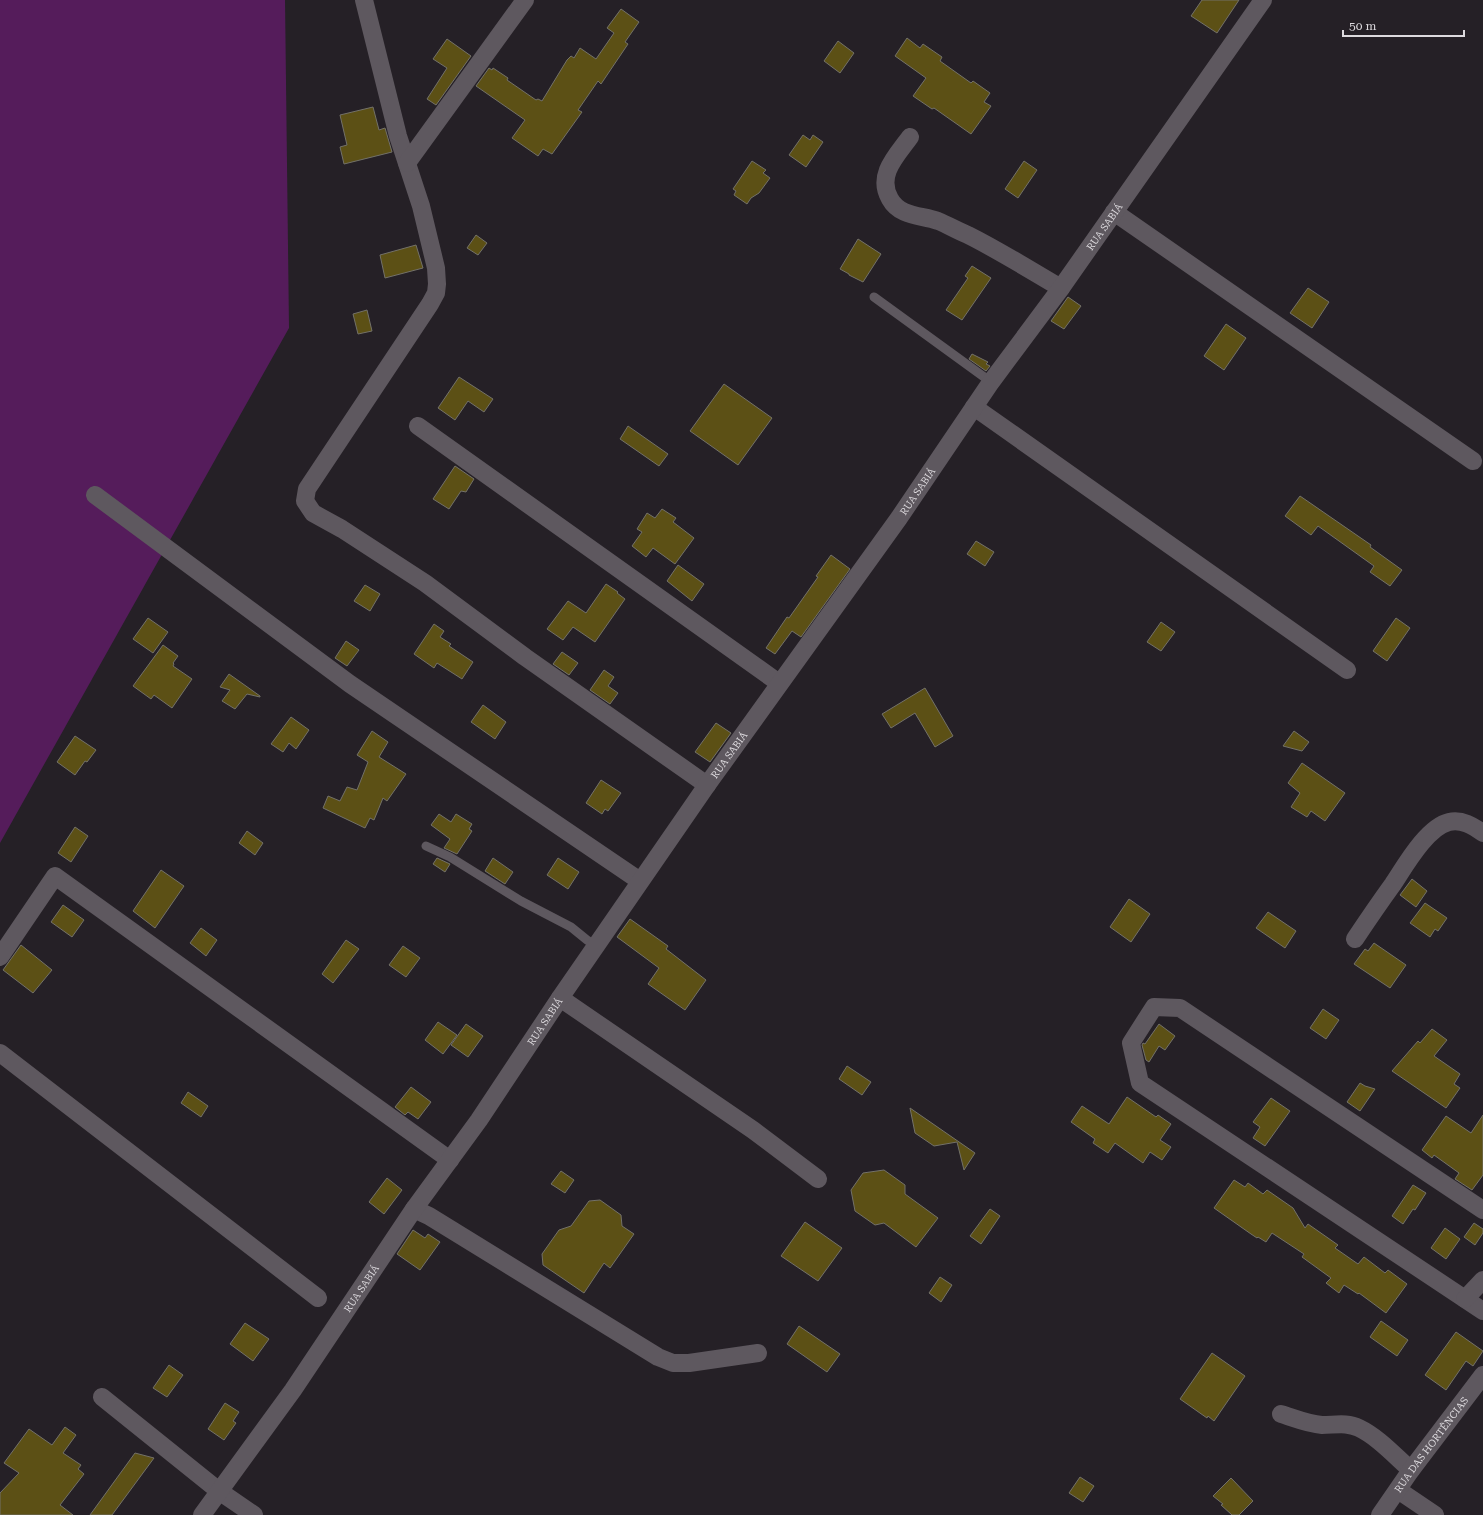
<svg xmlns="http://www.w3.org/2000/svg" width="1483" height="1515" viewBox="0 0 1483 1515" font-family="'Roboto Serif',serif">
<style>
.green{fill:#551c5b}
.building{fill:#5c5015;stroke:#737169}
.lines{fill:none;stroke-linecap:round;stroke-linejoin:round}
.lane{stroke:#5e585f;stroke-width:9}
.street{stroke:#5e585f;stroke-width:18}
.labels{text-anchor:middle;dominant-baseline:central;stroke-width:3;stroke-linejoin:round;paint-order:stroke}
.street-label{font-size:10px;fill:#dddade;stroke:#252026}
</style>
<rect width="100%" height="100%" fill="#252026"/>
<!-- green -->
<path class="green" d="M0,0H285L289,328L0,843Z"/>
<!-- building -->
<g class="building">
<path d="M1202,0H1239L1217,33L1191,16Z"/>
<path d="M621,9L639,22L625,42L628,44L601,84L598,81L578,110L582,112L552,154L543,149L538,156L512,138L525,120L476,86L489,68L492,70L493,68L508,78L507,80L536,100L538,99L542,101L567,60L571,56L574,58L580,48L596,59L614,33L607,28Z"/>
<path d="M907,38L920,48L923,44L942,57L940,61L971,83L973,81L990,93L984,102L991,106L971,134L934,108L932,109L913,96L926,78L895,56Z"/>
<path d="M447,39L471,56L436,105L427,99L447,68L433,59Z"/>
<path d="M838,41L854,53L840,73L824,61Z"/>
<path d="M373,107L379,130L385,128L392,152L344,164L340,147L347,145L340,115Z"/>
<path d="M803,135L810,140L813,135L823,142L806,167L789,155Z"/>
<path d="M752,161L766,170L763,173L770,178L759,193L751,198L747,204L734,195L736,191L733,189Z"/>
<path d="M1024,161L1037,170L1018,198L1005,189Z"/>
<path d="M476,235L487,243L478,255L467,248Z"/>
<path d="M858,239L881,254L863,282L849,275V274L840,269Z"/>
<path d="M416,245L423,268L385,278L380,255Z"/>
<path d="M972,266L991,278L962,320L946,310L968,278L965,276Z"/>
<path d="M1308,288L1329,302L1312,328L1290,313Z"/>
<path d="M1068,297L1081,306L1064,329L1051,321Z"/>
<path d="M367,310L372,331L358,334L353,314Z"/>
<path d="M1226,324L1246,338L1224,370L1204,356Z"/>
<path d="M972,354L988,362L986,364L990,366L986,371L969,359Z"/>
<path d="M459,377L493,399L484,412L468,401L455,420L438,408Z"/>
<path d="M724,384L772,418L738,465L690,431Z"/>
<path d="M628,426L668,454L659,466L620,439Z"/>
<path d="M455,466L474,479L466,492L461,491L449,509L433,499Z"/>
<path d="M1300,496L1371,545L1370,547L1402,570L1390,586L1370,572L1374,566L1318,526L1311,535L1285,516Z"/>
<path d="M662,509L676,518L673,522L694,538L675,564L653,548L646,557L632,546L642,532L637,529L647,513L655,518Z"/>
<path d="M976,541L994,552L985,566L967,554Z"/>
<path d="M831,555L850,569L801,637L792,631L775,654L766,648L787,617L789,618L818,577L816,576Z"/>
<path d="M678,565L704,584L692,601L667,581Z"/>
<path d="M606,584L618,592L617,593L625,599L595,642L573,627L563,640L547,629L568,601L586,613Z"/>
<path d="M365,585L380,594L370,611L354,601Z"/>
<path d="M148,618L168,632L153,653L133,639Z"/>
<path d="M1396,618L1410,628L1387,661L1373,651Z"/>
<path d="M1161,622L1175,632L1161,651L1147,642Z"/>
<path d="M434,624L444,631L440,637L451,644L449,646L473,662L462,679L437,663L434,668L414,654Z"/>
<path d="M346,641L359,650L347,666L335,658Z"/>
<path d="M163,645L178,656L173,663L174,664L173,666L192,679L172,708L154,695L151,699L133,686Z"/>
<path d="M562,652L578,663L569,675L553,664Z"/>
<path d="M604,670L614,677L608,686L618,693L610,704L590,690Z"/>
<path d="M229,674L260,696V697L247,694L235,709L222,701L230,690L220,687Z"/>
<path d="M925,688L953,736L935,747L915,713L891,728L882,714Z"/>
<path d="M483,705L506,722L495,739L471,722Z"/>
<path d="M291,717L309,730L296,749L289,743L283,752L271,744Z"/>
<path d="M716,723L731,733L710,762L695,752Z"/>
<path d="M372,731L388,742L379,757L406,774L387,801L383,798L374,820L370,818L365,828L323,808L328,796L340,801L347,787L357,790L368,762L357,755Z"/>
<path d="M1294,731L1309,742L1302,751L1283,746Z"/>
<path d="M75,736L96,750L87,762L85,761L75,775L57,762Z"/>
<path d="M1302,763L1345,793L1325,821L1311,811L1307,817L1291,807L1300,793L1288,783Z"/>
<path d="M601,780L621,793L608,811L605,809L602,814L586,803Z"/>
<path d="M439,814L451,822L456,814L472,824L469,829L472,831L457,854L444,848L450,839L431,825Z"/>
<path d="M75,827L88,836L71,862L58,853Z"/>
<path d="M247,831L263,843L255,855L239,843Z"/>
<path d="M437,858L450,864L445,872L433,864Z"/>
<path d="M493,858L513,872L505,884L485,871Z"/>
<path d="M558,858L579,872L568,889L547,875Z"/>
<path d="M161,870L184,886L155,928L133,911Z"/>
<path d="M1412,879L1427,891L1416,907L1400,895Z"/>
<path d="M1129,899L1150,914L1131,942L1110,927Z"/>
<path d="M1425,903L1447,918L1438,931L1435,929L1430,937L1410,923Z"/>
<path d="M63,905L84,920L72,937L51,922Z"/>
<path d="M1268,912L1296,931L1285,948L1256,928Z"/>
<path d="M630,919L668,946L666,949L706,980L685,1010L648,984L659,968L617,937Z"/>
<path d="M201,928L217,940L206,956L190,943Z"/>
<path d="M346,940L359,949L333,983L322,974Z"/>
<path d="M1374,943L1406,965L1390,988L1354,964L1365,949L1368,951Z"/>
<path d="M21,945L52,970L33,993L3,970Z"/>
<path d="M403,946L420,958L406,977L389,965Z"/>
<path d="M1323,1009L1339,1020L1326,1039L1310,1028Z"/>
<path d="M438,1022L457,1035L443,1054L425,1040Z"/>
<path d="M466,1024L483,1036L468,1057L451,1045Z"/>
<path d="M1159,1024L1175,1036L1165,1050L1159,1046L1149,1062L1146,1060L1142,1045L1143,1043L1145,1044Z"/>
<path d="M1432,1029L1447,1040L1434,1056L1460,1074L1454,1084L1460,1088L1446,1108L1392,1071L1418,1041L1420,1043Z"/>
<path d="M847,1066L871,1082L862,1095L839,1079Z"/>
<path d="M1360,1083L1365,1086L1375,1089L1360,1111L1347,1102Z"/>
<path d="M411,1087L431,1102L418,1119L408,1112L405,1115L395,1107Z"/>
<path d="M188,1092L208,1106L201,1117L181,1103Z"/>
<path d="M1127,1097L1156,1117L1158,1115L1171,1124L1160,1140L1171,1147L1162,1160L1150,1152L1143,1163L1115,1143L1108,1153L1093,1143L1095,1139L1071,1122L1082,1106L1109,1124Z"/>
<path d="M1271,1098L1290,1111L1265,1146L1253,1138L1260,1127L1253,1122Z"/>
<path d="M910,1108L975,1153L964,1170L957,1142L934,1146L915,1133Z"/>
<path d="M1483,1115V1175L1472,1190L1455,1179L1459,1173L1434,1155L1432,1158L1422,1150L1446,1116L1471,1133Z"/>
<path d="M884,1170L905,1185V1194L938,1218L916,1247L884,1223L875,1225L855,1211L851,1190L863,1173Z"/>
<path d="M561,1171L574,1180L565,1193L551,1184Z"/>
<path d="M387,1178L402,1190L384,1214L369,1202Z"/>
<path d="M1234,1180L1245,1187L1248,1183L1263,1194L1267,1190L1293,1208L1305,1228L1308,1224L1338,1245L1335,1248L1358,1264L1364,1257L1385,1273L1388,1270L1407,1284L1386,1313L1359,1293L1358,1294L1344,1285L1339,1293L1326,1283L1331,1278L1302,1257L1304,1254L1272,1233L1266,1242L1258,1237L1257,1238L1251,1234L1214,1208Z"/>
<path d="M1413,1185L1426,1193L1415,1210L1413,1209L1403,1224L1392,1216Z"/>
<path d="M600,1200L621,1215L622,1226L634,1234L610,1268L604,1263L584,1293L543,1265L542,1254L559,1230L571,1226L589,1201Z"/>
<path d="M990,1209L1000,1216L981,1244L970,1236Z"/>
<path d="M805,1222L842,1248L818,1281L781,1256Z"/>
<path d="M1474,1223L1483,1229V1233L1475,1245L1464,1237Z"/>
<path d="M1445,1228L1460,1239L1446,1259L1431,1248Z"/>
<path d="M413,1230L425,1238L428,1234L440,1242L420,1270L397,1254Z"/>
<path d="M940,1277L952,1285L941,1302L929,1293Z"/>
<path d="M1381,1321L1408,1340L1397,1356L1370,1337Z"/>
<path d="M245,1323L269,1339L253,1361L230,1344Z"/>
<path d="M799,1326L840,1354L827,1372L787,1344Z"/>
<path d="M1456,1332L1483,1351L1473,1366L1466,1361L1446,1390L1425,1375Z"/>
<path d="M1212,1353L1245,1376L1214,1421L1208,1416L1207,1418L1180,1399Z"/>
<path d="M169,1365L183,1375L167,1397L153,1388Z"/>
<path d="M225,1403L239,1412L233,1421L236,1423L224,1440L208,1429Z"/>
<path d="M65,1427L76,1435L63,1453L81,1465L78,1469L84,1474L60,1505L73,1515H0V1493L19,1473L4,1463L29,1429L52,1445Z"/>
<path d="M135,1453L154,1458L112,1515H90Z"/>
<path d="M1080,1477L1094,1486L1083,1502L1069,1493Z"/>
<path d="M1231,1478L1253,1501L1239,1515H1232L1221,1505L1223,1504L1213,1496Z"/>
</g>
<g class="lines">
<!-- lane -->
<g class="lane">
<path d="M874,297L991,382"/>
<path d="M426,846L450,857L521,901L571,927L587,940L596,946"/>
</g>
<!-- street -->
<g class="street">
<path d="M364,0L398,136L421,206L436,268L437,284L436,293L430,304L307,489L305,501L313,513L342,529L425,583L525,657L707,785"/>
<path d="M910,137C897,155 876,175 890,199C900,217 921,215 938,221C948,225 958,231 968,235C1000,251 1030,270 1061,288"/>
<path d="M407,163L525,0"/>
<path d="M1114,212L1473,461"/>
<path d="M974,407L1347,670"/>
<path d="M418,426L779,683"/>
<path d="M95,495L350,684L640,881"/>
<path d="M1355,939C1367,921 1380,902 1393,884C1405,866 1427,827 1449,822C1462,819 1473,826 1483,833"/>
<path d="M0,957L55,876L450,1160"/>
<path d="M560,998L753,1130L818,1179"/>
<path d="M0,1053L318,1298"/>
<path d="M414,1209L429,1216L658,1357L673,1363H689L758,1353"/>
<path d="M1483,1210L1180,1008L1154,1007L1131,1043L1140,1083L1483,1311"/>
<path d="M1465,1299L1483,1280"/>
<path d="M102,1397L219,1491L254,1515"/>
<path d="M1281,1414C1294,1418 1308,1424 1322,1425C1335,1425 1347,1422 1359,1428C1378,1437 1395,1456 1411,1470"/>
<path d="M1398,1490L1435,1515"/>
<path id="s1" d="M202,1515L293,1390L414,1209L479,1120L560,998L707,785L899,518L991,382L1061,288L1263,0"/>
<path id="s2" d="M1380,1515L1411,1470L1483,1375"/>
</g>
</g>
<g class="labels">
<!-- street labels -->
<g class="street-label">
<text stroke="none"><textPath href="#s1" startOffset="1573">RUA SABIÁ</textPath></text>
<text stroke="none"><textPath href="#s1" startOffset="1249">RUA SABIÁ</textPath></text>
<text stroke="none"><textPath href="#s1" startOffset="925">RUA SABIÁ</textPath></text>
<text stroke="none"><textPath href="#s1" startOffset="601">RUA SABIÁ</textPath></text>
<text stroke="none"><textPath href="#s1" startOffset="277">RUA SABIÁ</textPath></text>
<text stroke="none"><textPath href="#s2" startOffset="87">RUA DAS HORTÊNCIAS</textPath></text>
</g>
</g>
<!-- scale -->
<path d="M1343 30v6h121v-6" fill="none" stroke="#dddade" stroke-width="2"/>
<text x="1349" y="30" font-size="12" fill="#dddade" stroke="#252026" stroke-width="3" paint-order="stroke">50 m</text>
</svg>
